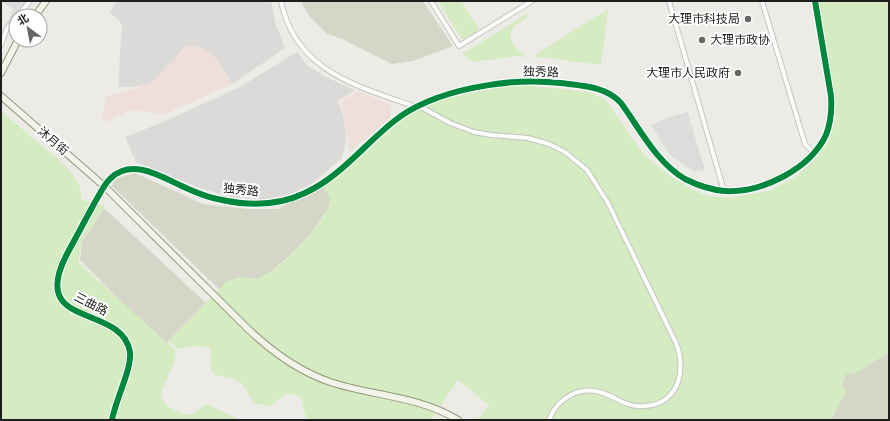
<svg xmlns="http://www.w3.org/2000/svg" width="890" height="421" viewBox="0 0 890 421" font-family="'Nunito Sans','Noto Sans SC',sans-serif">
<style>
.residential{fill:#dbdad8}
.commercial{fill:#efdfda}
.construction{fill:#d5d6c7}
.grass{fill:#d5ecc3}
.parking{fill:#dddcda}
.lines{fill:none;stroke-linecap:round;stroke-linejoin:round}
.street-casing{stroke:#c5c4c2;stroke-width:6}
.secondary-casing{stroke:#93977d;stroke-width:8}
.street{stroke:#fcfcfb;stroke-width:4}
.secondary{stroke:#f2f4e9;stroke-width:6}
.cycleway-casing{stroke:#fff;stroke-width:8}
.cycleway{stroke:#00873e;stroke-width:6}
.poi-dot{fill:#666664;stroke:#fff;stroke-width:1.5}
.labels{text-anchor:middle;dominant-baseline:central;stroke-width:4;stroke-linejoin:round;paint-order:stroke}
.poi-label{font-size:12px;fill:#1e1e1e;stroke:#fff;text-anchor:end}
.street-label{font-size:12px;fill:#1e1e1e;stroke:#fff}
</style>
<rect width="100%" height="100%" fill="#ecebe6"/>
<!-- residential -->
<g class="residential">
<path d="M117,1H271L276,25L285,48L232,84L216,58L168,65L154,80L147,84L132,87H118L122,24L110,12Z"/>
<path d="M297,52L308,66L324,76L355,90L338,101L343,114L345,127L346,140L342,158L315,181L298,191L283,196L259,200L227,196L200,188L136,162L125,137L161,123L238,88Z"/>
</g>
<!-- commercial -->
<g class="commercial">
<path d="M187,45L202,48L216,58L232,84L165,114L131,110L106,122L102,115L107,96L137,88L154,80Z"/>
<path d="M358,91L390,104V119L349,152L342,101Z"/>
</g>
<!-- construction -->
<g class="construction">
<path d="M301,1H423L453,46L413,61L392,64L342,39L326,33L309,16Z"/>
<path d="M135,173L203,204L247,209H278L323,182L332,194L329,207L305,242L254,286L219,289L112,186L114,179Z"/>
<path d="M104,208L208,305L165,345L80,260L82,242Z"/>
<path d="M889,341V420H807L843,367Z"/>
</g>
<!-- grass -->
<g class="grass">
<path d="M438,1H461L480,30L465,39L461,38Z"/>
<path d="M818,1H889V352L858,372L845,375L842,386L845,389L846,392L831,420H477L489,405L458,380L431,420H309C301,413 306,404 300,396L286,393L270,406L256,404C249,399 248,389 241,383C232,376 220,379 211,372L210,347L196,346L178,349L168,341L227,281L241,277L257,279C263,275 270,272 276,268C291,256 328,218 331,200L321,183L387,122L421,104L497,87L524,85L589,92L606,100L644,155L673,178L698,192L709,196L728,198L769,191L797,176L818,156L830,138L833,127L836,115L834,92Z"/>
<path d="M608,9L601,65L533,56Z"/>
<path d="M528,13L530,16L514,26L510,36L514,47L526,55L473,62L462,54Z"/>
<path d="M1,111L67,167L79,184L82,200L106,206L82,241L78,262L176,351L174,362L161,393C163,408 178,412 191,415L206,404L241,420H1Z"/>
</g>
<!-- parking -->
<g class="parking">
<path d="M1,1H31L22,16H16V26L8,22L13,9Z"/>
<path d="M688,112L691,124L705,170L695,172L671,156L651,125L667,118Z"/>
</g>
<g class="lines">
<!-- street casing -->
<g class="street-casing">
<g id="street">
<path d="M281,1C295,71 357,86 416,107"/>
<path d="M431,1L459,46L532,1"/>
<path d="M669,1L724,191"/>
<path d="M762,1L805,144L814,153"/>
<path d="M18,16L30,1"/>
<path d="M1,45L7,28L16,18"/>
<path d="M419,106L450,123L474,132L491,135L528,138L549,144L565,152L587,170L608,203L676,343C688,374 676,409 637,406C624,405 615,397 603,393C580,385 557,398 549,420"/>
<path d="M112,420C115,401 132,369 130,352C122,303 27,330 67,254C76,237 86,219 95,202C100,194 104,184 111,178C133,157 163,178 186,188C197,193 210,198 222,200C250,206 280,205 305,193C340,177 364,145 393,122C433,89 510,77 561,83C581,86 606,86 621,103C640,129 656,162 685,179C697,185 711,190 725,191C762,193 810,169 826,135C831,122 832,109 831,96L815,1"/>
</g>
</g>
<!-- secondary casing -->
<g class="secondary-casing">
<g id="secondary">
<path d="M35,16L46,1"/>
<path d="M1,73L18,40"/>
<path d="M1,96L104,186L247,328C271,351 298,371 330,382C372,396 420,396 458,420"/>
</g>
</g>
<!-- street -->
<use href="#street" class="street"/>
<!-- secondary -->
<use href="#secondary" class="secondary"/>
<!-- cycleway casing -->
<g class="cycleway-casing">
<path id="cycleway" d="M112,420C115,401 132,369 130,352C122,303 27,330 67,254C76,237 86,219 95,202C100,194 104,184 111,178C133,157 163,178 186,188C197,193 210,198 222,200C250,206 280,205 305,193C340,177 364,145 393,122C433,89 510,77 561,83C581,86 606,86 621,103C640,129 656,162 685,179C697,185 711,190 725,191C762,193 810,169 826,135C831,122 832,109 831,96L815,1"/>
</g>
<!-- cycleway -->
<use href="#cycleway" class="cycleway"/>
</g>
<!-- markers -->
<g class="poi-dot">
<circle cx="748" cy="19" r="4"/>
<circle cx="702" cy="40" r="4"/>
<circle cx="738" cy="73" r="4"/>
</g>
<g class="labels">
<!-- poi labels -->
<g class="poi-label">
<text x="740" y="19">大理市科技局</text>
<text x="710" y="40" text-anchor="start">大理市政协</text>
<text x="730" y="73">大理市人民政府</text>
</g>
<!-- street labels -->
<g class="street-label">
<text transform="translate(541 72) rotate(2)">独秀路</text>
<text transform="translate(53 141) rotate(40)">沐月街</text>
<text transform="translate(241 190) rotate(6)">独秀路</text>
<text transform="translate(91 304) rotate(27)">三曲路</text>
</g>
</g>
<!-- border -->
<rect width="890" height="421" fill="none" stroke="#1e1e1e" stroke-width="4"/>
<!-- north arrow -->
<g transform="translate(28 28) rotate(328)"><circle r="19" fill="#ffffff" stroke="#a5a5a5"/>
<path d="M0-3L7 15L0 10L-7 15Z" fill="#666664"/>
<text y="-6" font-size="11" font-weight="bold" text-anchor="middle" fill="#1e1e1e">北</text>
</g>
</svg>
